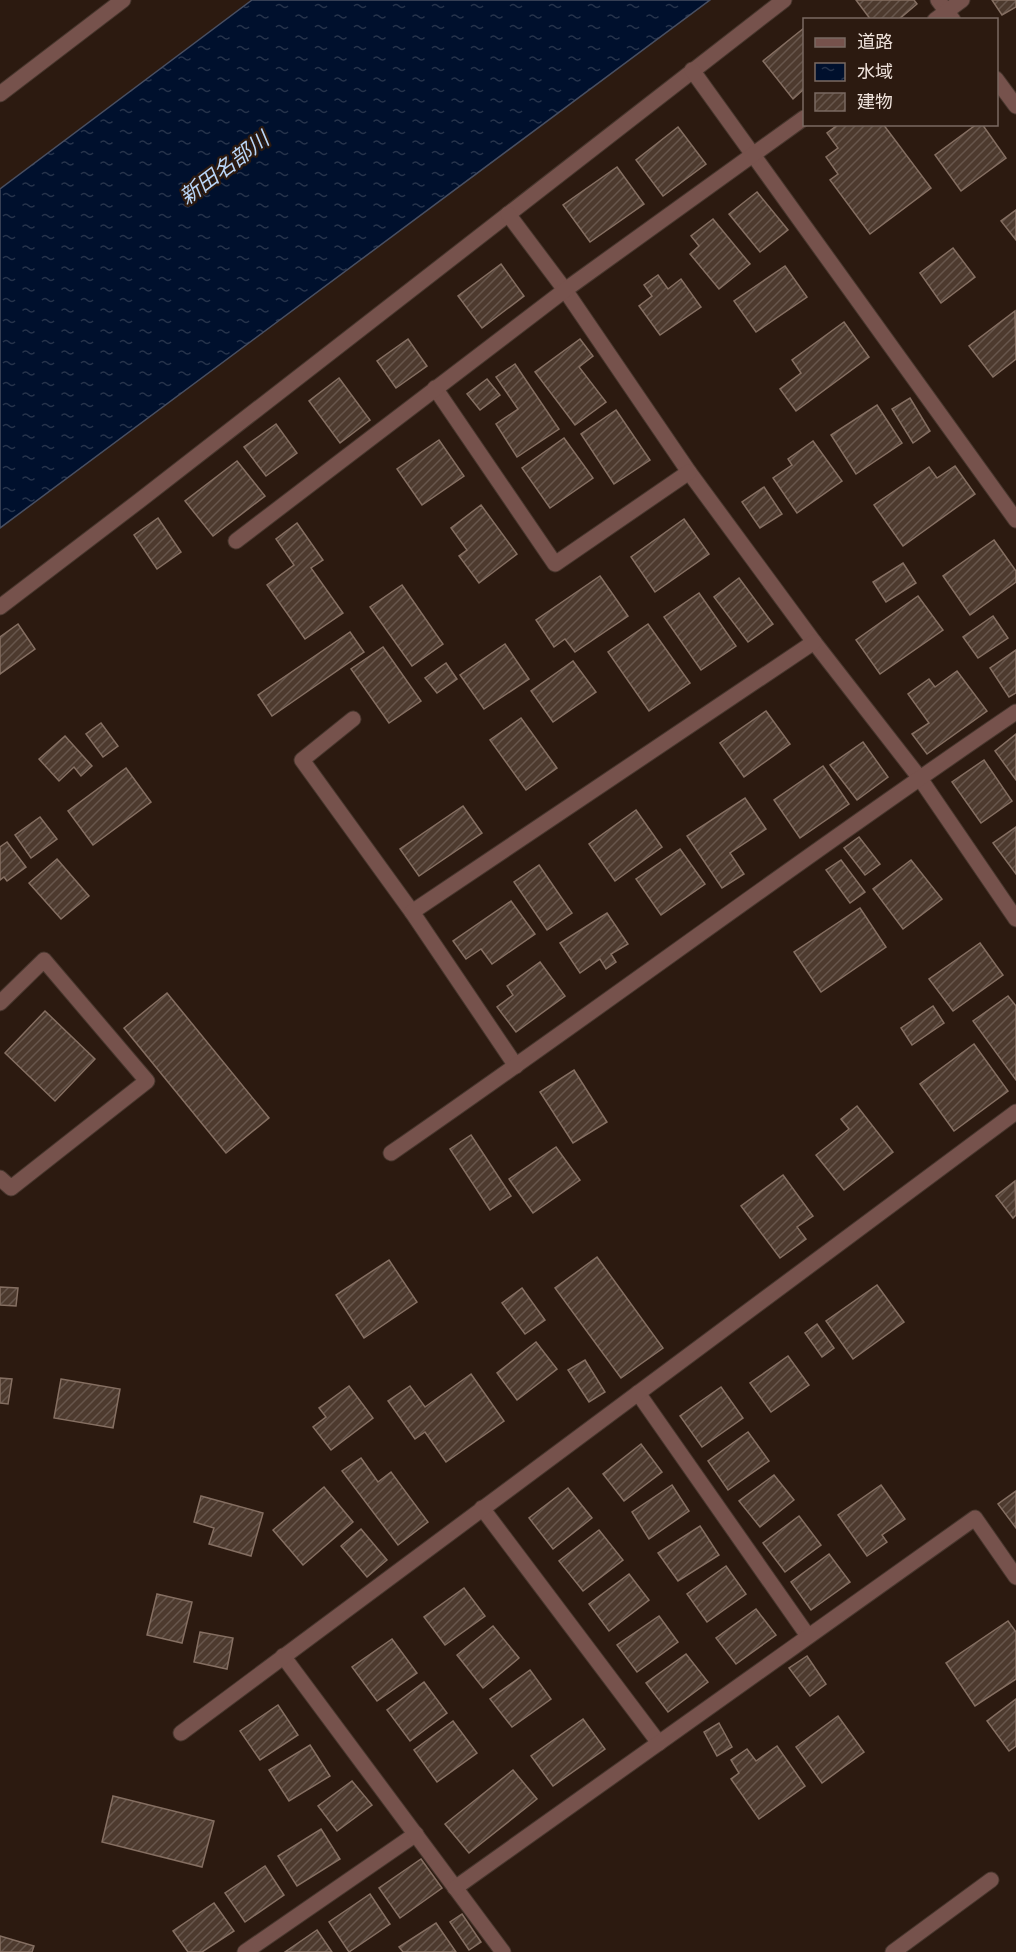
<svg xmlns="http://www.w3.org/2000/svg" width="1016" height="1952" viewBox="0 0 1016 1952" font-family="Helvetica,'Noto Sans JP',sans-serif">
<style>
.water{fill:url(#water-ripples);stroke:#484f62;stroke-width:1.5}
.building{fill:url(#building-hatch);stroke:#856f62;stroke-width:1.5}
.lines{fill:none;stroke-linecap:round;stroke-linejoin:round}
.lane-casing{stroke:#47362d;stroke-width:17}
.street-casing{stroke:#47362d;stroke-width:17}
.lane{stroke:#76524c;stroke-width:15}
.street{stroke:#76524c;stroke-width:15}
.labels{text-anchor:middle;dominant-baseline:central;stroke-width:4.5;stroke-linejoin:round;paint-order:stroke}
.water-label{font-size:21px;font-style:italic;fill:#bad6f8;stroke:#2c1a10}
</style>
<defs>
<pattern id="water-ripples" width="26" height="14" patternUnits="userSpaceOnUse" patternTransform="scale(1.5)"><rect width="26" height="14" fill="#00102d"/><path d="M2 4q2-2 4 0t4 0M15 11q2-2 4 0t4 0" fill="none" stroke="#26334b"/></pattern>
<pattern id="building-hatch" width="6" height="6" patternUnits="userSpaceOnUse" patternTransform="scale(1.5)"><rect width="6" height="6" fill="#4d3a2e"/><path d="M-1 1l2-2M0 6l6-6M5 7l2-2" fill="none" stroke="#67564c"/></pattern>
</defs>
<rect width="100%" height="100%" fill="#2c1a10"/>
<!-- water -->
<path class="water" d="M252,0H710L0,528V189Z"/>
<!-- building -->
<g class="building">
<path d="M856,0H914L917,4L898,20H871Z"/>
<path d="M992,0H1016V7L1002,15Z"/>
<path d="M804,28V89L793,99L763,61Z"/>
<path d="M839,124H883L931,188L870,234L830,180L838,174L826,157L838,148L827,133Z"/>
<path d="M977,124H982L1006,158L961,191L935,155Z"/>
<path d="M678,127L706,164L663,196L636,160Z"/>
<path d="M617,167L644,204L590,242L563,205Z"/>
<path d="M757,192L788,230L760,252L729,214Z"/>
<path d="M1016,210V240L1001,221Z"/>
<path d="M713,219L750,264L719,289L690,254L699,246L691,236Z"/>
<path d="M953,248L975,277L941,303L920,273Z"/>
<path d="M501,264L524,296L482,328L458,296Z"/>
<path d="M785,266L807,297L756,332L734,301Z"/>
<path d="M658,275L668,289L681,279L701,307L660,335L639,306L652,296L644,285Z"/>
<path d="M1015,311L1016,359L993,377L969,346Z"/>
<path d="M844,322L869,357L796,411L780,389L801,373L792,360Z"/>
<path d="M408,339L427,366L396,388L377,361Z"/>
<path d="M580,339L593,356L579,367L606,402L575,425L535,372Z"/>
<path d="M515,364L559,429L517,457L496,424L518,409L496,377Z"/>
<path d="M339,378L370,420L340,443L309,401Z"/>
<path d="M487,379L500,395L480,410L467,394Z"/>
<path d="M910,398L930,431L913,443L892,409Z"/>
<path d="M877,405L902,443L856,474L831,435Z"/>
<path d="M616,410L650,460L614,484L581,434Z"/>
<path d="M276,424L297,453L266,476L244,447Z"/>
<path d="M564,438L593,478L550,508L522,468Z"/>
<path d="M439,440L464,476L422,505L397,469Z"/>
<path d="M813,441L842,481L797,513L773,478L792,465L788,459Z"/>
<path d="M237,461L265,496L213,536L185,501Z"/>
<path d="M955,466L975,494L903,546L874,505L929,467L937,478Z"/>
<path d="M764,487L782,514L760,528L742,502Z"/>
<path d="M481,505L517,554L479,583L459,556L467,550L451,528Z"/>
<path d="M158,518L181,552L157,569L134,535Z"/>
<path d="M684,519L709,554L655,592L631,557Z"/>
<path d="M297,523L323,560L311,568L343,613L305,639L267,585L294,565L276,539Z"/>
<path d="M994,540L1016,571V582L970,615L943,576Z"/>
<path d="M903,563L916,583L886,602L873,582Z"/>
<path d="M600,576L628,616L575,652L565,639L554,647L536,620Z"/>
<path d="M739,578L773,624L748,642L714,597Z"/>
<path d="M402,585L443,644L412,666L370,607Z"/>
<path d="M699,593L736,646L701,670L664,617Z"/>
<path d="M918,596L943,630L880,674L856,640Z"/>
<path d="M993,616L1008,638L978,658L963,637Z"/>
<path d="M18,624L35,649L0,674V637Z"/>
<path d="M648,624L690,683L649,711L608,652Z"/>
<path d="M350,632L364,652L272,716L258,695Z"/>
<path d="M505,644L529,679L484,709L460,675Z"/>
<path d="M383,647L421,701L389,723L351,669Z"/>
<path d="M1016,650V693L1009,697L990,668Z"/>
<path d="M573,661L596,692L553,722L531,691Z"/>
<path d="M446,663L457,679L437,693L425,678Z"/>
<path d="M957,671L987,711L927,754L912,734L929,723L908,694L929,679L935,687Z"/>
<path d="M766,711L790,744L744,777L720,743Z"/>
<path d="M521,718L557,768L526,790L490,740Z"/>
<path d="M101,723L118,746L103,757L86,734Z"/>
<path d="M1016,734V780L995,751Z"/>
<path d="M65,736L92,766L81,776L74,767L59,781L39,759Z"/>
<path d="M863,742L888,777L857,800L830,765Z"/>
<path d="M984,760L1012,801L981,823L952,782Z"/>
<path d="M823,766L849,804L800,838L774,800Z"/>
<path d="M126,768L151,802L93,845L68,811Z"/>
<path d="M745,798L766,829L730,853L744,874L722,888L687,836Z"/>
<path d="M463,806L482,833L419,876L400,849Z"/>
<path d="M636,810L662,847L615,881L589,844Z"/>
<path d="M40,817L57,839L31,858L15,835Z"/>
<path d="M1016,827V874L993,843Z"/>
<path d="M859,837L880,864L865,875L844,848Z"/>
<path d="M7,842L26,867L7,881L4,877L0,880V847Z"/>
<path d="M680,849L705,884L661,915L636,879Z"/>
<path d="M57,859L89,896L61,919L29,883Z"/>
<path d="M841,860L865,892L850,903L826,870Z"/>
<path d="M911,860L942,899L903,929L873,889Z"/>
<path d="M539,865L572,913L547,930L514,882Z"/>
<path d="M511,901L535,934L492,964L481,949L466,959L453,941Z"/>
<path d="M860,908L886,947L821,992L794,952Z"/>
<path d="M607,913L628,944L611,954L616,962L606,969L600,959L580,973L560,943Z"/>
<path d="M980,943L1003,975L953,1011L929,979Z"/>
<path d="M540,962L565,996L516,1032L497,1007L513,995L507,986Z"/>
<path d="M167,993L269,1118L226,1153L124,1028Z"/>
<path d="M1008,996L1016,1006V1080L973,1021Z"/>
<path d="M933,1006L944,1023L912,1045L901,1028Z"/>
<path d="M45,1011L95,1059L55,1101L5,1053Z"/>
<path d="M974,1044L1008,1091L954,1131L920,1084Z"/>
<path d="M574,1070L607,1122L573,1143L540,1092Z"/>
<path d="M857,1106L893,1152L844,1190L816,1155L849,1129L841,1119Z"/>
<path d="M471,1135L511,1196L490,1210L450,1149Z"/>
<path d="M556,1147L580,1180L533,1213L509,1179Z"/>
<path d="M783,1175L813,1216L797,1227L806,1239L780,1258L741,1206Z"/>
<path d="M1015,1181L1016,1215L1013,1218L996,1196Z"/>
<path d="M597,1257L663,1348L621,1378L555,1288Z"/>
<path d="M389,1260L417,1302L364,1338L336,1295Z"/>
<path d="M877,1285L904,1322L853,1359L826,1321Z"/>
<path d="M0,1287L18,1288L16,1306L0,1305Z"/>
<path d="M522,1288L545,1320L525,1334L502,1303Z"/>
<path d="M817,1324L834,1348L822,1357L805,1333Z"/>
<path d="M536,1342L557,1369L517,1400L497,1373Z"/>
<path d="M788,1356L809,1385L771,1412L750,1383Z"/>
<path d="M585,1360L605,1392L589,1402L568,1370Z"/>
<path d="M471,1374L504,1421L446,1462L425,1432L415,1439L388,1401L410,1386L425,1407Z"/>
<path d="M0,1378L12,1379L8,1404L0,1403Z"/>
<path d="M61,1379L120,1389L113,1428L54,1418Z"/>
<path d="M349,1386L373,1418L331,1450L313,1427L326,1417L319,1408Z"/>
<path d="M721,1387L743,1418L702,1447L680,1416Z"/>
<path d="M748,1432L769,1461L728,1490L708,1461Z"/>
<path d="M641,1444L662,1472L624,1501L603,1474Z"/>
<path d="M361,1458L378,1482L391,1472L428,1522L398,1545L342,1471Z"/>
<path d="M774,1475L794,1500L760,1527L739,1501Z"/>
<path d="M672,1485L689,1511L649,1539L632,1512Z"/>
<path d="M881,1485L905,1519L882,1535L887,1542L867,1556L838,1515Z"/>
<path d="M324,1487L353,1522L303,1565L273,1530Z"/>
<path d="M568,1488L592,1518L553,1549L529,1518Z"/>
<path d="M1016,1491V1528L998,1504Z"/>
<path d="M201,1496L263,1513L251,1556L209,1544L214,1528L194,1522Z"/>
<path d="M799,1516L821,1545L785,1572L763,1543Z"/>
<path d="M700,1526L719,1555L678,1581L658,1553Z"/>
<path d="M361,1529L387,1560L367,1577L341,1546Z"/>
<path d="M599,1530L623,1560L583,1591L559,1561Z"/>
<path d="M829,1554L850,1582L811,1610L791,1582Z"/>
<path d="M726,1566L746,1594L707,1622L687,1594Z"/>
<path d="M629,1574L649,1600L609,1631L589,1604Z"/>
<path d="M464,1588L485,1616L445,1645L424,1617Z"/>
<path d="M157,1594L192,1602L182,1643L147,1635Z"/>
<path d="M756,1609L776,1635L736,1664L716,1638Z"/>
<path d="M659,1616L678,1642L637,1672L617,1645Z"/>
<path d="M1008,1621L1016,1632V1679L975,1706L946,1663Z"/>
<path d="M493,1626L519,1658L483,1688L457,1655Z"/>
<path d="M200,1632L233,1638L227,1669L194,1662Z"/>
<path d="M392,1639L417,1673L377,1701L352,1667Z"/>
<path d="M686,1654L708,1682L668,1712L646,1683Z"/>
<path d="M807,1656L826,1684L810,1696L789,1668Z"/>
<path d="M530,1670L551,1699L512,1727L490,1699Z"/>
<path d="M424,1682L447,1713L410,1741L387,1710Z"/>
<path d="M1016,1699V1746L1009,1751L987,1721Z"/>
<path d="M278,1705L298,1735L260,1760L240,1731Z"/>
<path d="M838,1716L864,1752L822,1783L796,1747Z"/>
<path d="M583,1719L605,1749L553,1786L531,1756Z"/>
<path d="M453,1721L477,1753L437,1782L414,1750Z"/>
<path d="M719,1723L732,1747L717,1756L704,1732Z"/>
<path d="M310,1745L330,1776L289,1801L269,1770Z"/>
<path d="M777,1746L805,1786L759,1819L731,1779L739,1773L731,1760L747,1749L756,1761Z"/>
<path d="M513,1770L537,1799L469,1853L445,1824Z"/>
<path d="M352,1781L372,1805L337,1831L318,1806Z"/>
<path d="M113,1796L214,1821L202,1867L102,1842Z"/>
<path d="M321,1829L340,1859L297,1886L278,1856Z"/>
<path d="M421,1859L442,1888L400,1918L379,1888Z"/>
<path d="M265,1866L284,1895L245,1922L225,1893Z"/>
<path d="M370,1894L390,1924L349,1952L329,1922Z"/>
<path d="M214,1903L234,1931L202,1952H188L173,1931Z"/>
<path d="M462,1914L481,1942L469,1950L450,1922Z"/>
<path d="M436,1923L456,1952H403L399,1947Z"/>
<path d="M317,1930L332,1952H285Z"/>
<path d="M0,1936L34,1946L32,1952H0Z"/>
</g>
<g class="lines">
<!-- lane casing -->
<g class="lane-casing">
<g id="lane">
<path d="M0,607L139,501L784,0"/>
<path d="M353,719L302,760L412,912"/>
<path d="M0,1003L44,960L147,1081L11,1188L0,1178"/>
<path d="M638,1393L808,1636"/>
<path d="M482,1508L659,1743"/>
<path d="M245,1952L416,1834"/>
<path d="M893,1952L991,1880"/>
</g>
</g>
<!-- street casing -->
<g class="street-casing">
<g id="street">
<path d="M938,0L953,20"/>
<path d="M935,20L962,0"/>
<path d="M692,70L1016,520"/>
<path d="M996,79L1016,106"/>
<path d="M0,94L123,0"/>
<path d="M508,214L565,290L689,472L814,642L919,777L1016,919"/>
<path d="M435,388L555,564L689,472"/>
<path d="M236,541L565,290L804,118"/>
<path d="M516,1066L412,912L814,642"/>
<path d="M391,1153C601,1008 805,855 1016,712"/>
<path d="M283,1656L503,1952"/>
<path d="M181,1733L1016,1112"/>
<path d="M455,1888L975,1518L1016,1577"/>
</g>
</g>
<!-- lane -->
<use href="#lane" class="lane"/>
<!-- street -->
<use href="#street" class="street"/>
</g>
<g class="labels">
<!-- water labels -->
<g class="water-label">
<text transform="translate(224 168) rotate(-37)">新田名部川</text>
</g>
</g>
<!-- legend -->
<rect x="803" y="18" width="195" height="108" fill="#2c1a10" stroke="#7a6a62" stroke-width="1.5"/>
<rect x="815" y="38" width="30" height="9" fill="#76524c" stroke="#7a6a62" stroke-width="1.5"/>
<text x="857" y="48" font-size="18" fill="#efe3dc">道路</text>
<rect x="815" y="63" width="30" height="18" fill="url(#water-ripples)" stroke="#7a6a62" stroke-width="1.5"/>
<text x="857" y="78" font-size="18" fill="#efe3dc">水域</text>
<rect x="815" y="93" width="30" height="18" fill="url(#building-hatch)" stroke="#7a6a62" stroke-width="1.5"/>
<text x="857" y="108" font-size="18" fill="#efe3dc">建物</text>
</svg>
